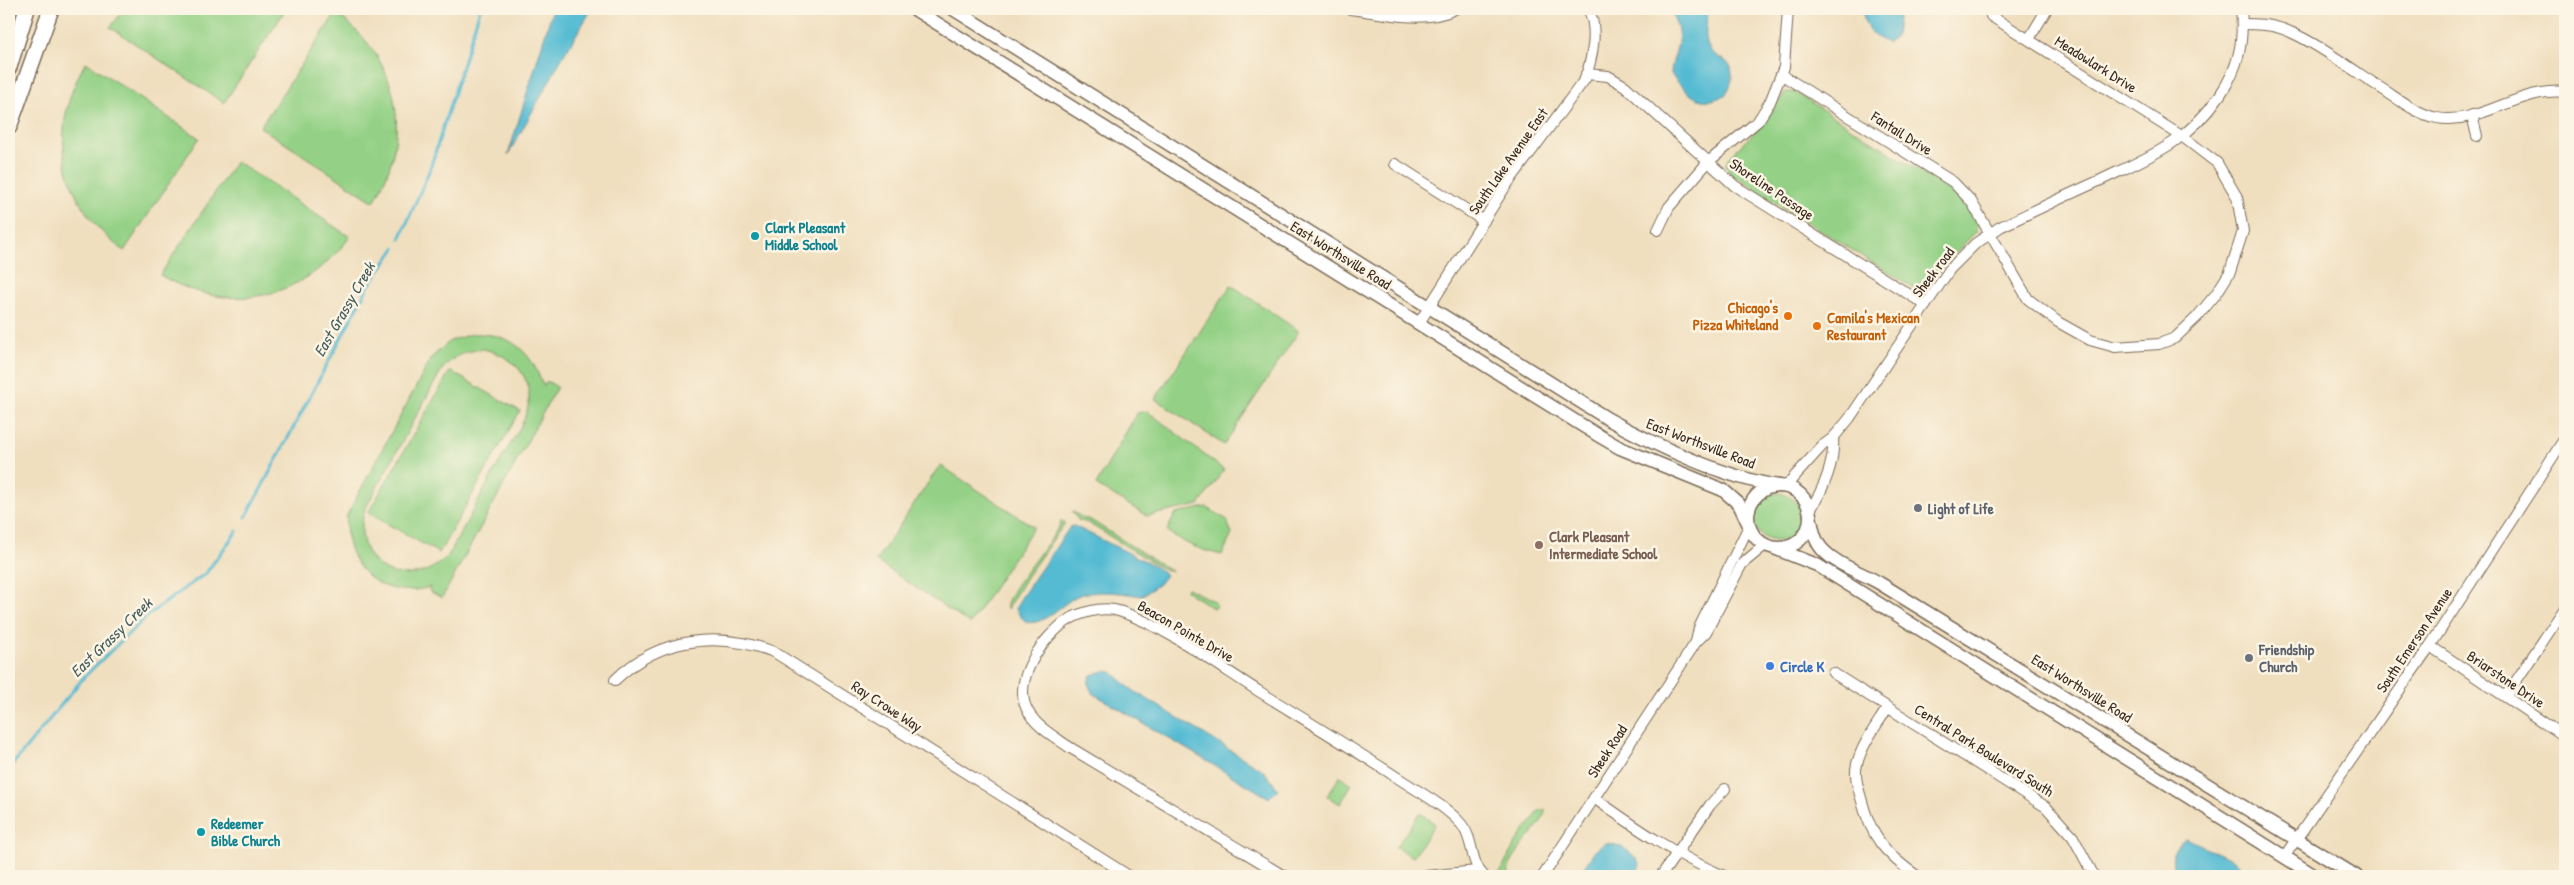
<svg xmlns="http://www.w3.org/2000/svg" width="2574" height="885" viewBox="0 0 2574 885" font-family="'Patrick Hand',sans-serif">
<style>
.green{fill:#94d186;stroke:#687e52;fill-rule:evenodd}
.water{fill:#55bbd3;stroke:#487278}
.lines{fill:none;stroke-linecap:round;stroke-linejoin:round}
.stream{stroke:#55bbd3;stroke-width:3}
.minor-casing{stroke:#7a6956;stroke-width:12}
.major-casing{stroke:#7a6956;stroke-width:15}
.highway-casing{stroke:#7a6956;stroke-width:18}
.minor{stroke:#fff;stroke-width:10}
.major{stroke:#fff;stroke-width:12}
.highway{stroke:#fff;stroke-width:15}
.culture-dot{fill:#0f9aa8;stroke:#fcf5e5;stroke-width:2}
.food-dot{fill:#e8710a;stroke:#fcf5e5;stroke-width:2}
.worship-dot{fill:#6b7280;stroke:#fcf5e5;stroke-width:2}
.education-dot{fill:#8d6e63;stroke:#fcf5e5;stroke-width:2}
.shop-dot{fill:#3f7fe0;stroke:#fcf5e5;stroke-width:2}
.labels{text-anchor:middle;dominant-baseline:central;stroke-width:5;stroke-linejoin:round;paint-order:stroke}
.street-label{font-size:15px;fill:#3b2a1e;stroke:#fcf5e5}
.culture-label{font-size:15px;font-weight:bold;fill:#0d838f;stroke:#fcf5e5;text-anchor:start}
.food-label{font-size:15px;font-weight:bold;fill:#c56008;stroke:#fcf5e5;text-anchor:end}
.worship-label{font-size:15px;font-weight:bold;fill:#5b616d;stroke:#fcf5e5;text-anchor:start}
.education-label{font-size:15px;font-weight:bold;fill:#785e54;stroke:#fcf5e5;text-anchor:start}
.shop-label{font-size:15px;font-weight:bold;fill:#366cbe;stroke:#fcf5e5;text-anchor:start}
.water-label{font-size:16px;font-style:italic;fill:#445d5d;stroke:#fcf5e5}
</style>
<rect width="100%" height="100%" fill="#fcf5e5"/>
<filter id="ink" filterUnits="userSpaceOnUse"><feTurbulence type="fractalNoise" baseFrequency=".02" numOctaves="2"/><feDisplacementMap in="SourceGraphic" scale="10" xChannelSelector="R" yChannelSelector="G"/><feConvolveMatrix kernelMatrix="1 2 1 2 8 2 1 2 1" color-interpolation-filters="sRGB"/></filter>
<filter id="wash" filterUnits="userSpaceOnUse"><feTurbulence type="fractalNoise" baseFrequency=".0096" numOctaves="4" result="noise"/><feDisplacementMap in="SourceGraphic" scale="20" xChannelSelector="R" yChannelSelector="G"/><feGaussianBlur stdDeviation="1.12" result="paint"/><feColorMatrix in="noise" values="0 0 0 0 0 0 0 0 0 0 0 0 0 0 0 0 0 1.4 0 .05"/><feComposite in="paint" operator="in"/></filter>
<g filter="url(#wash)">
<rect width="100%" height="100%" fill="#f0dfbf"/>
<!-- green -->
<g class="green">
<path d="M125,9H286L224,103L110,27Z"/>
<path d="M336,13C400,60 414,133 374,202L260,127Z"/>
<path d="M86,62L199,138L124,251C60,204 46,130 86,62Z"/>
<path d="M1785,92H1794L1801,96L1951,191L1972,214L1978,225L1977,231L1949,259L1928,286L1914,288L1782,207L1739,178L1731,176L1726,164L1728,158L1764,123Z"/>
<path d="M236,161L350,237C302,300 229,316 160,275Z"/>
<path d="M1231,285L1299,331L1224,445L1155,399Z"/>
<path d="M471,334C510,332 531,350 543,386L547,381L557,387L442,598L429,591L430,587C380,602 341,565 347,515L432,357L450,341ZM483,349C507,354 529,370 529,397C529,420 510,443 499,463C482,494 465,525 448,556C406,597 348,566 365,509L441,371C452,356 465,351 483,349Z"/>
<path d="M450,371L520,411L439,553L368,513Z"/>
<path d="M1147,411L1224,470L1199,505L1147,516L1096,485L1137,413Z"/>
<path d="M940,465L1034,527L970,624L876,561Z"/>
<circle cx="1777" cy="517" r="24"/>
<path d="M1206,507L1226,519L1232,534L1222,555C1202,551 1183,543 1167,531L1175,514Z"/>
<path d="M1072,511L1084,519H1089L1171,571L1165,570L1088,523L1078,520Z"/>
<path d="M1062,520L1065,523L1026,577L1007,609C1002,594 1056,539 1062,520Z"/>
<path d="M1187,588L1215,602L1217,607L1213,608L1186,591Z"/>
<path d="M1340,776L1352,784L1340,804L1327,796Z"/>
<path d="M1545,809C1546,824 1517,847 1510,865C1508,868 1509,873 1509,876H1501L1499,873C1505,864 1509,854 1515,844C1522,832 1532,823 1539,811Z"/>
<path d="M1420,813L1435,824L1413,857L1396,847Z"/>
</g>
<!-- water -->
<g class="water">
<path d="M553,9H592L565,53L508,155Z"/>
<path d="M1670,9H1708C1707,23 1701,44 1714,54C1719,58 1725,60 1730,65C1734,77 1732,85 1725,95C1699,109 1687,93 1671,74C1671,60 1681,45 1678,31C1677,24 1673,16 1670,9Z"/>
<path d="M1863,9H1899L1896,37L1887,43C1871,34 1863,28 1863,9Z"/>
<path d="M1074,526L1155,566L1166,575L1159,584L1142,596C1122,593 1103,590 1083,594C1063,598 1031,646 1016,608L1021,598L1070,527Z"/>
<path d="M1104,671L1112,672L1131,689L1264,771L1278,789L1269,798L1094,694C1088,687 1087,683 1091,675Z"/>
<path d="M2186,838L2233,860L2255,876H2175C2171,858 2170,849 2186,838Z"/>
<path d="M1605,843C1617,843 1636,853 1640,865L1635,876H1578L1595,851Z"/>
</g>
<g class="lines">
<!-- stream -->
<g class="stream">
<path d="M400,239L430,169L480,9"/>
<path d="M246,517L368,287L395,248"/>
<path d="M9,769L84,677L148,615L206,573L237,531"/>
</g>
</g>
</g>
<g filter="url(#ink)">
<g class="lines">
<!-- minor casing -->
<g class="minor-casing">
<g id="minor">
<path d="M1350,9C1383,13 1424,24 1455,9"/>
<path d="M2242,24C2253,24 2265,24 2276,27C2306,34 2358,74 2387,92C2402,102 2418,114 2437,118C2479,126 2520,87 2565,92"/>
<path d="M2029,39L2047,9"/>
<path d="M1586,74L1608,76L1625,86L1735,186L1926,305"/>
<path d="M1782,75L1953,182L1971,201L2028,299L2058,322L2090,340L2115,347L2159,344L2175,338L2197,317L2216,294L2230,272L2243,231L2237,197L2217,163L2183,137L1991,16"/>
<path d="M2472,115L2477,136"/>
<path d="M1395,164L1484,221"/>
<path d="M1658,230L1669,207L1708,162L1758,121L1770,102L1784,67L1788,9"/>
<path d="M1419,323L1505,187L1585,79C1592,59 1599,28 1588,9"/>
<path d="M1785,487L1822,446L1833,438L1849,419L1950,269L1975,244L2000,227C2034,211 2067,195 2101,180C2151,156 2187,143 2220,95C2239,67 2244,42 2241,9"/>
<path d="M1809,512C1823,490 1835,464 1833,438"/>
<path d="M1696,642L1699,628L1749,526"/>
<path d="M2430,646L2565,737"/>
<path d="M1833,673L2046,807L2073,837L2094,876"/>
<path d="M615,680C659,637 718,631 774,652L1129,876"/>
<path d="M2506,696L2565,608"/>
<path d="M1888,707C1877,725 1862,744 1857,764C1854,776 1858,787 1861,798C1871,837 1885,854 1917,876"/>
<path d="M1594,798C1636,828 1677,856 1724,876"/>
<path d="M2284,857L2430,646L2565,438"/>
<path d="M1284,876L1069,747C1055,737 1038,728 1029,713C1011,685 1038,645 1059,627C1074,613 1102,605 1122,612C1166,627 1220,667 1260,692C1307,721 1355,750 1401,780C1421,793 1447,807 1462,825C1474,840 1470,864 1484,876"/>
<path d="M1426,876L1477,871"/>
<path d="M1543,876L1696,642L1706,632L1742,564L1765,545"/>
<path d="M1661,876L1710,805L1725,789"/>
</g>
</g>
<!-- major casing -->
<g class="major-casing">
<g id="major">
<path d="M914,9L1596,434L1620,448L1723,490L1739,504L1748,523"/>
<path d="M953,9L1608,419C1654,445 1728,479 1779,486"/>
<circle cx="1779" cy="517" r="31"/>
<path d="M1810,515C1812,526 1814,540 1822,549C1836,565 1863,573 1881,584L2356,876"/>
<path d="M1774,548L1817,565L2315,876"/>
</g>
</g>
<!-- highway casing -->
<g class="highway-casing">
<g id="highway">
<path d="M9,67L27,9"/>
<path d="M9,127L51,9"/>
</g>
</g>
<!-- minor -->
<use href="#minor" class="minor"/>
<!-- major -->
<use href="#major" class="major"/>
<!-- highway -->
<use href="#highway" class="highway"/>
</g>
</g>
<!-- markers -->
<g class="culture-dot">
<circle cx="755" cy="236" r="5"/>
<circle cx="201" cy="832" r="5"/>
</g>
<g class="food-dot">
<circle cx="1788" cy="316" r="5"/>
<circle cx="1817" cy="326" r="5"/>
</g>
<g class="worship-dot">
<circle cx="1918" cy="508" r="5"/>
<circle cx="2249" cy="658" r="5"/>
</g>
<circle class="education-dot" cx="1539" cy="545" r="5"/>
<circle class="shop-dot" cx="1770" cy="666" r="5"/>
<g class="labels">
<!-- street labels -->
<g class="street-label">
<text transform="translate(2096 64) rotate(32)">Meadowlark Drive</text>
<text transform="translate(1902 133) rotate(32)">Fantail Drive</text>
<text transform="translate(1508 161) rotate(-55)">South Lake Avenue East</text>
<text transform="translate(1772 189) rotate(34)">Shoreline Passage</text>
<text transform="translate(1341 255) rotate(32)">East Worthsville Road</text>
<text transform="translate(1933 272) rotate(-53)">Sheek road</text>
<text transform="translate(1701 443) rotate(21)">East Worthsville Road</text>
<text transform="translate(1186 631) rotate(30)">Beacon Pointe Drive</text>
<text transform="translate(2414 640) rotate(-56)">South Emerson Avenue</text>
<text transform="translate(2506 679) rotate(34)">Briarstone Drive</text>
<text transform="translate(2082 688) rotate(32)">East Worthsville Road</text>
<text transform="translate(887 706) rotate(33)">Ray Crowe Way</text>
<text transform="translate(1984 750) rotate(32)">Central Park Boulevard South</text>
<text transform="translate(1607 751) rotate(-57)">Sheek Road</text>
</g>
<!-- culture labels -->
<g class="culture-label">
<text x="765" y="227">Clark Pleasant<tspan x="765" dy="17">Middle School</tspan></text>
<text x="211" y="823">Redeemer<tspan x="211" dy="17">Bible Church</tspan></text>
</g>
<!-- food labels -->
<g class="food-label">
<text x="1778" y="307">Chicago's<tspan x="1778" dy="17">Pizza Whiteland</tspan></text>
<text x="1827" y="317" text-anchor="start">Camila's Mexican<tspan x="1827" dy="17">Restaurant</tspan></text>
</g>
<!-- worship labels -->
<g class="worship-label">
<text x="1928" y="508">Light of Life</text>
<text x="2259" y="649">Friendship<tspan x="2259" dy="17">Church</tspan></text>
</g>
<!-- education labels -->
<g class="education-label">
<text x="1549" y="536">Clark Pleasant<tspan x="1549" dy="17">Intermediate School</tspan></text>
</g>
<!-- shop labels -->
<g class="shop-label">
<text x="1780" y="666">Circle K</text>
</g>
<!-- water labels -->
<g class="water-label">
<text transform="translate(344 309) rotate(-60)">East Grassy Creek</text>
<text transform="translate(111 637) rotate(-44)">East Grassy Creek</text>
</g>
</g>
<!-- margin -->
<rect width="2574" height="885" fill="none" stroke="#fcf5e5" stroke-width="30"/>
</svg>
